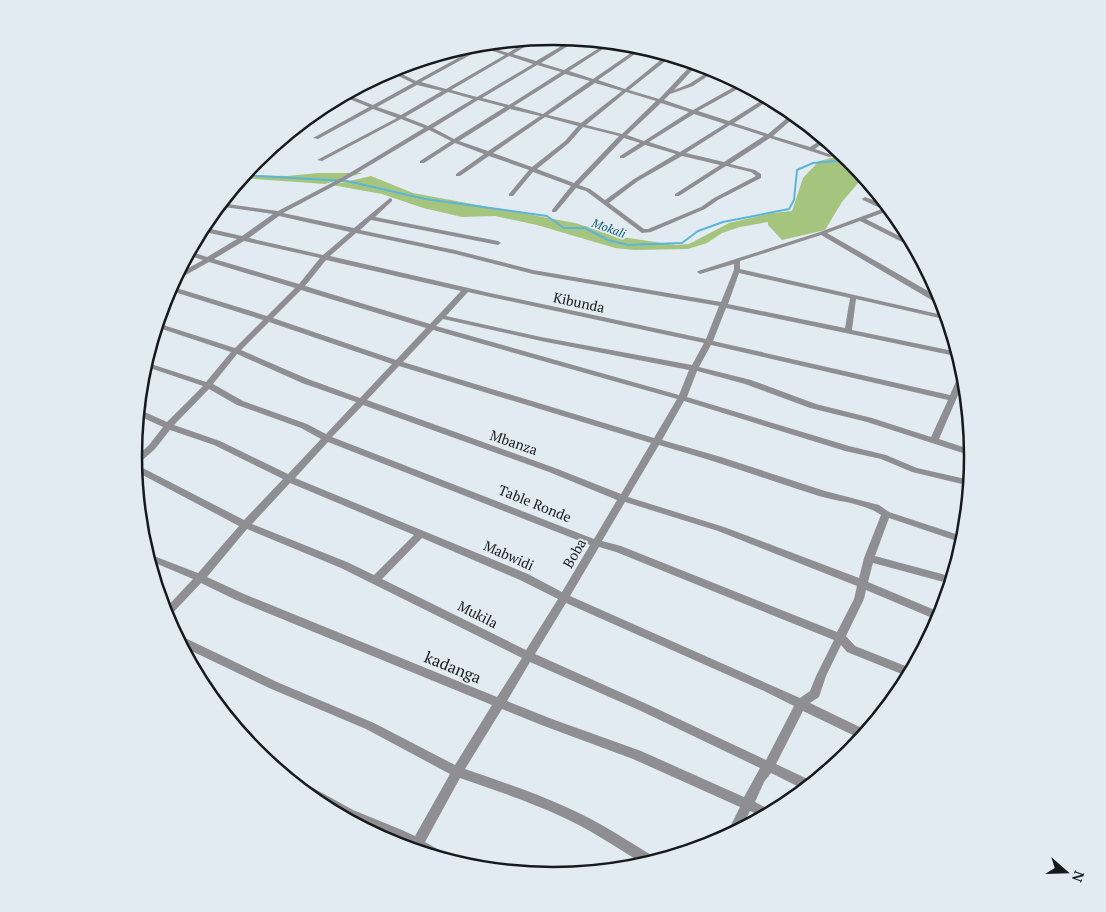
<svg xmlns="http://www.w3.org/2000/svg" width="1106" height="912" viewBox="0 0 1106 912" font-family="'PT Serif',serif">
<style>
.forest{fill:#a5c57f}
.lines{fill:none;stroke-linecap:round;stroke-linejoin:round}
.stream{stroke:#5bb4d9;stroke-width:2}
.street{fill:#8f8f93;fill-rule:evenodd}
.labels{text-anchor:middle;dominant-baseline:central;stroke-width:4;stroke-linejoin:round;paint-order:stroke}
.far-water-label{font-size:12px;font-style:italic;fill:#115a73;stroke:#e2ebf2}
.street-label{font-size:14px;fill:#171a1d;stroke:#e2ebf2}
.near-street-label{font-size:16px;fill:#171a1d;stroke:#e2ebf2}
.rim{fill:none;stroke:#171a1d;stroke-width:2.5}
</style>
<rect width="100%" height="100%" fill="#e2ebf2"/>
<!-- forest -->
<g class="forest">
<path d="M844,155L864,176L842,202L825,230L782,240L768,225V222L740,227L722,233L707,243L688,249L634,250L615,248L537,225L495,216L462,217L423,208L382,194L332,185L371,176L413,193L575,223L621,237L676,245L689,244L729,223L772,213L792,211L803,178L819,161Z"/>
<path d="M318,173H363L325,184L241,178L243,175L287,176Z"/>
</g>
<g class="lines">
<!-- stream -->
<path class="stream" d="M243,175L347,181L425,199L547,216L564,228H585L608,240L628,245L682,243L698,231L723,222L789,209L794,200L797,170L813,163L836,161L844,155"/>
<!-- street -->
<path class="street" d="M533,38H539L513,54L536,61L575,38L579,39L541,63L564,70L609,42H614L569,71L593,79L641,46L645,47L598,80L625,89L668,54L672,56L629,90L659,99L694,62L698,64L674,90L689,84L714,68L717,70L693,86L670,94L664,100L693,110L741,83L745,85L698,111L729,121L767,97L771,99L734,123L768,134L793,113L797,115L773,136L810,147L824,138L827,140L815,149L834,156L829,157L770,138L730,164L755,170L761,174V178L718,200L705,209L651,232L642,233L586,191L576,188L556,212H552V210L571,186L533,172L513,196H509V194L529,170L489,156L460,176H456V174L484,154L455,143L424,163H420V161L451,141L429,130L347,179L283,213L354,228L390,198L392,199V201L375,217L498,241L501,243L498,245L371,220L360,230L455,250L533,270L721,302L734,270V264L700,274L697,272L698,271L820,232L882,209L863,200L862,199L865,197L889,206L891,210L866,219L913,243L915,248L912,247L860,221L827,233L942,299L944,305H940L821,235L740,261V269L947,316L948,320L856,299L852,330L958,352L960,357L726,308L713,341L950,395L961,370H963L965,379L939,439L972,450V456L867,422L810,408L745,384L697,371L687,397L849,446L886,455L917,468L970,480V486L912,472L881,459L845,451L684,401L662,440L721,457L825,491L879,505L889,512L965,537L963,543L889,518L875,556L953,577L951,584L873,563L868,582L942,613L939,620H937L866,590L864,599L846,636L855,646L913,669L909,677L847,652L841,645L826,676L819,697L810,703L868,731L861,739L803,711L776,764L814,782L805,790L771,773L764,782L755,802L774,812L763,817L750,811L741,829L728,836L727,833L740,807L633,759L544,726L502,709L465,769C499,781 533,792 566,807C598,821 627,840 656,858L658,861L645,865C616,847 588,828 558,815C526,800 493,790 460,778L425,842L452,857L454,862L408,849L409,847C389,835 367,828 346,818C325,809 305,795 289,779L293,778L297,779L353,810L402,830L415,836L450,774L366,729L269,688L181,646L175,635L181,636L277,682L374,723L455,765L492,705L236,600L201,583L167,619L163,611L193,579L148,560L146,553L198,573L239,526L135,471L134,459L149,445L163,427L137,415L138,409L167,422L203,386L144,366L145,362L206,382L231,352L156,327L157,323L235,348L263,320L168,290L170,286L267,316L295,288L209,262L175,281L172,282L176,275L203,260L187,255L189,251L207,257L237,239L200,231L202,227L242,236L273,214L217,206L220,203L278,211L343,177L424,128L401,119L322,161L317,160L397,118L373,109L318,139L313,138L369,107L344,97L321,109H317L391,69L403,65V67L396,71L416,81L478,47L472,44L482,45L491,42L487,46L508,53ZM483,48L505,55L446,89L421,82ZM509,56L533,64L477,97L451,90ZM537,65L561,72L509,105L482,98ZM392,73L413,83L373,105L348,95ZM565,74L590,81L543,114L514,106ZM595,83L622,91L581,123L548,115ZM417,85L442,91L401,115L377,107ZM448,92L473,99L428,126L405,117ZM626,92L656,101L622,134L586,125ZM478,100L505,107L454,139L433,128ZM661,103L689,112L644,141L627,135ZM510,109L540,116L488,151L459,141ZM694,114L725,124L680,152L649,142ZM545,117L578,126L565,141L532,167L493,153ZM730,125L764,136L724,162L686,153ZM583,127L619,136L574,183L537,169L569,143ZM624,138L640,143L620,156V158H624L645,145L676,154L634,179L605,200L590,189L579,185ZM682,156L720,165L675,194V196H679L726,166L751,172L756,176L714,198L701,207L648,229H644L609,203L638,181ZM279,216L350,232L323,255L249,238ZM356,233L455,254L533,274L719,306L706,339L490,293L330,256ZM244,241L320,258L299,284L214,259ZM326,260L461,291L430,324L305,286ZM739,273L850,298L845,328L728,304ZM301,290L426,328L396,360L273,318ZM468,292L490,297L704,343L692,365L541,337L446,316ZM443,319L541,341L689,370L679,395L436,326ZM269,322L392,364L360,398L308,379L241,350ZM433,330L677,399L654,438L403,362ZM711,345L948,400L931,437L872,418L816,404L751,380L699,367ZM237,354L302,383L356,402L326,434L307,424L243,401L213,384ZM399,366L651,443L621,494L555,468L367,400ZM209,389L237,405L301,428L321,439L288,474L220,441L174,425ZM363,405L549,472L617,500L594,539L332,437ZM170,430L214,445L283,479L244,520L137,465L155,449ZM328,442L590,545L562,592L528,574L295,478ZM659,445C713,460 766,479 819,496C839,502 864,503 881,515L864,558L859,578L724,527L628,497ZM290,483L414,535L374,575L347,562L252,524ZM625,502L718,531L857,586L854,599L837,632L621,546L602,541ZM247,529L341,568L522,658L497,697L244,594L207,577ZM422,538L520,580L558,599L526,650L382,579ZM599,547L616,552L834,640L816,676L810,691L800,698L570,596ZM566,603L764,691L794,706L766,760L649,705L535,654ZM530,662L641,711L760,768L744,797L641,751L552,719L507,701Z"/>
</g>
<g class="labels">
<!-- far-water labels -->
<g class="far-water-label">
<text transform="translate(609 228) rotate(20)">Mokali</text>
</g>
<!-- street labels -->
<g class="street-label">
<text transform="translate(579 302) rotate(12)">Kibunda</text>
<text transform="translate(514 442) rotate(19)">Mbanza</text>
<text transform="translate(535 503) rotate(22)">Table Ronde</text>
<text transform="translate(574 553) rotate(-60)">Boba</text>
<text transform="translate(509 555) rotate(24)">Mabwidi</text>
<text transform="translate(478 614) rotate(27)">Mukila</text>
</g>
<!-- near-street labels -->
<g class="near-street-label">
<text transform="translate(453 667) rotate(22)">kadanga</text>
</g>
</g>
<!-- crop -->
<path d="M0 0H1106V912H0ZM142 456a411 411 0 1 1 822 0a411 411 0 1 1-822 0Z" fill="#e2ebf2" fill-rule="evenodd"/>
<path class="rim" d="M142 456a411 411 0 1 1 822 0a411 411 0 1 1-822 0Z"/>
<!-- north arrow -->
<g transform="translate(1066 872) rotate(110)" stroke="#e2ebf2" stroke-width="4" paint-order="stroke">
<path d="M0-4L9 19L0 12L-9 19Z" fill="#171a1d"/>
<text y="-8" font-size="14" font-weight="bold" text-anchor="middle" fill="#171a1d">N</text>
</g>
</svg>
